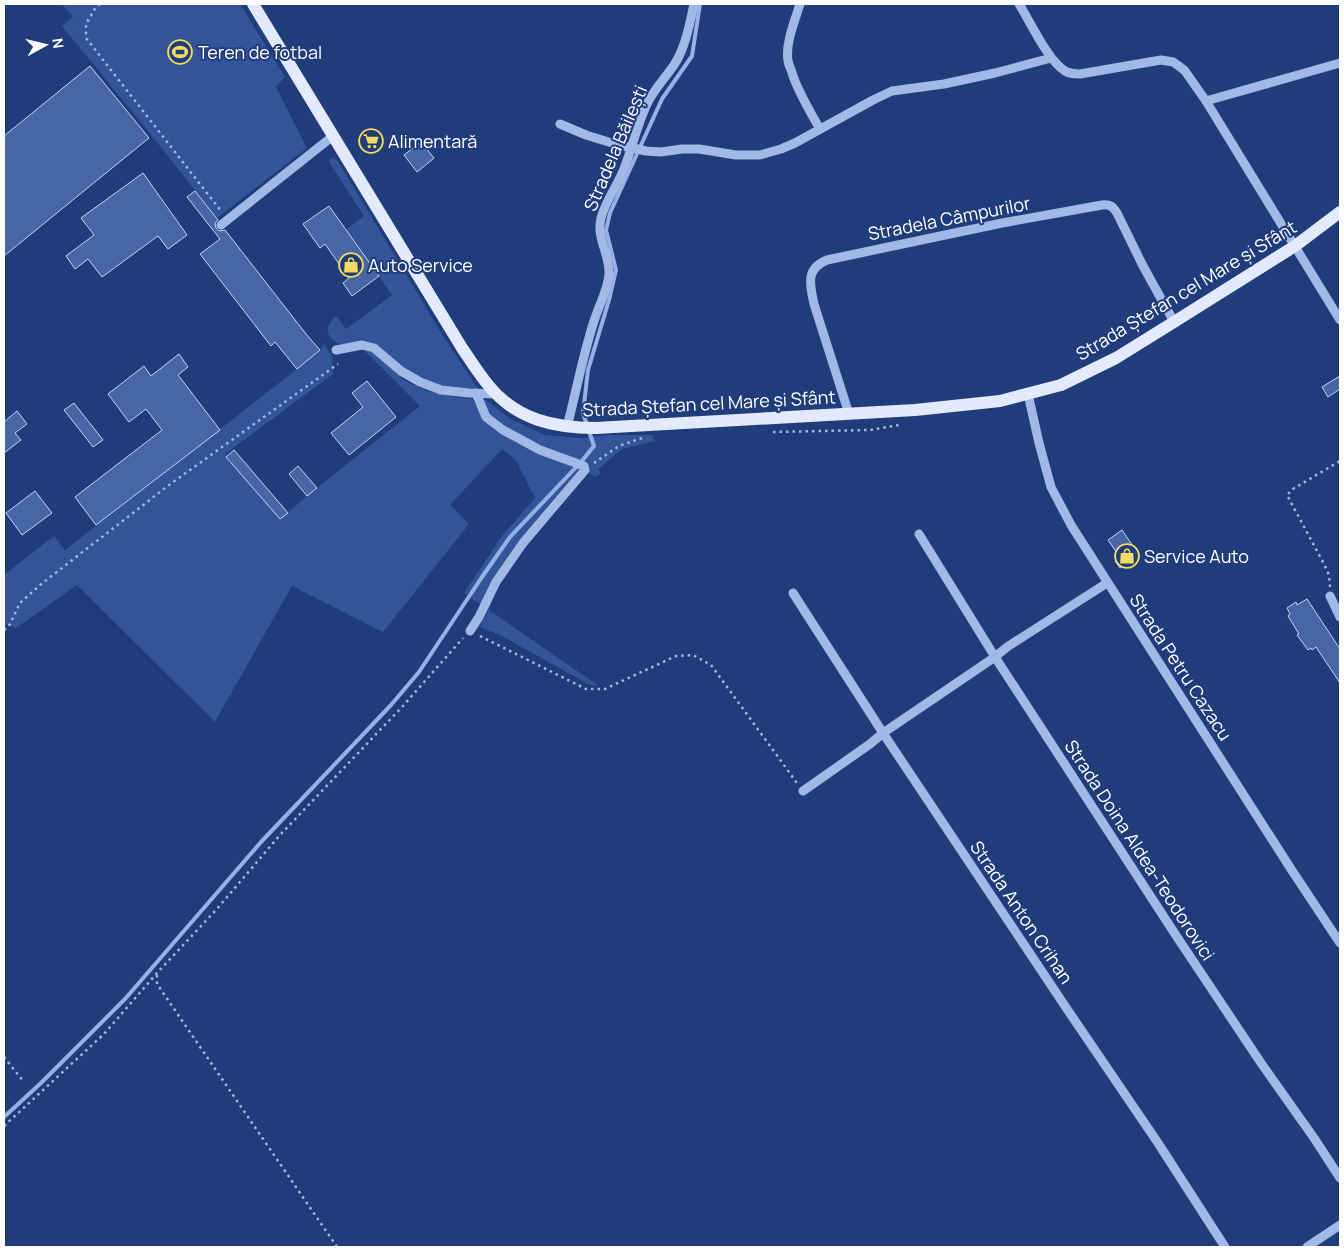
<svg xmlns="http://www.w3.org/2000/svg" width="1344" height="1251" viewBox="0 0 1344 1251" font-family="Manrope,sans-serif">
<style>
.green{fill:#335499}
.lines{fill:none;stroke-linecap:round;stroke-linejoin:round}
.stream{stroke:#95b1e8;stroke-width:4}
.building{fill:#4866a5;stroke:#c5d5f5}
.path{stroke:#a2b8e6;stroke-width:2.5;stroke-dasharray:2.5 4;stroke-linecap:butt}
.minor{stroke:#a2b8e6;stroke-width:9}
.major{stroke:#e3eafd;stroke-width:12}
.labels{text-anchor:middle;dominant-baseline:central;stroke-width:4;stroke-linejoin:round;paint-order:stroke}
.poi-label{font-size:18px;fill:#fff;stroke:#203c7b;text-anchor:start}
.street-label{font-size:18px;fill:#fff;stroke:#203c7b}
</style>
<rect width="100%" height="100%" fill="#203c7b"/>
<!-- green -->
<g class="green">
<path d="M62,4H240L285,77L276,87L307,148L217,218L152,136L62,26L73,17Z"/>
<path d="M333,157L339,163L442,334L478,389L473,391L450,388L433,384L408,372L377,345C363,345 334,350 328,333C326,326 331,321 336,316L346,329L392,295L346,230L364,216L331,165L329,160Z"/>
<path d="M324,344L332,356L333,374L225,454L280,519L317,488L420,406L364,350L375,352L405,381L428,391L456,397L486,400L511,419L545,435L582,438L608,435H652L655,441L622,449L598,469L601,473L595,477L589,473L565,497L497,583L489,610L599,686L588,684L500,635L480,627L488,610L464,593L502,536L535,498L515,459L502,449L450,505L469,524L383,632L292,586L215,722L77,585L16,628L4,623V575L54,536L65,550L297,369L320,350Z"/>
</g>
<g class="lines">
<!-- stream -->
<path class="stream" d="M4,1117L41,1083L125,999L261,842L391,705L419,672L482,577L510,537L581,462L594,446L583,413L588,370L609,300L616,270L606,230L610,213L662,99L692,56L700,4"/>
</g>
<!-- building -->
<g class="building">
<path d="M90,66L149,138L4,256V136Z"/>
<path d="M373,131L380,142L367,149L361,138Z"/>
<path d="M421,142L434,158L417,172L404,155Z"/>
<path d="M143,173L187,235L168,249L158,236L102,277L88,259L75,269L66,256L94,235L81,218Z"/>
<path d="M195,191L218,220L215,223L216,228L219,231L225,230L306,334L320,350L297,369L275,342L271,346L200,254L220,239L187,197Z"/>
<path d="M329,206L379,276L352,296L343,283L349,278L325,244L320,248L303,224Z"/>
<path d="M179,354L188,367L178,375L220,430L96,525L75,497L162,430L146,409L129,422L108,394L144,366L151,376Z"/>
<path d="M1340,376V389L1328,397L1322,387Z"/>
<path d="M367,381L396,417L349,455L331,433L363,407L352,393Z"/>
<path d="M74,403L103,440L93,447L64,410Z"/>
<path d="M17,411L27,424L15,433L21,440L4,453V422Z"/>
<path d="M234,450L288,513L280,519L226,457Z"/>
<path d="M298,466L317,488L307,496L289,474Z"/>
<path d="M35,491L52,513L22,535L6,513Z"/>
<path d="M1122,530L1139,555L1120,568L1115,561L1120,557L1108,540Z"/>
<path d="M1307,599L1340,649V683L1316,647L1312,650L1311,648L1308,650L1297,635L1299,634L1288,616L1290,614L1287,608L1296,602L1297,605Z"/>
</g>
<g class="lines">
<!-- path -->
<g class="path">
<path d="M100,4L96,7L86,24V38L221,211"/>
<path d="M773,432L870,430L899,425L901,423"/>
<path d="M594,463L619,446L642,438"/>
<path d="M1330,587L1329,575L1324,564L1287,495L1293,489L1340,461"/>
<path d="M4,630L9,626L20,603L40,585L169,485L338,364"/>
<path d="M480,636L586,689H605L676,656L693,655L711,665L797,783"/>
<path d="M157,975V984L337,1247"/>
<path d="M4,1057L23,1081"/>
<path d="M4,1126L104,1034L157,973L216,910L280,835L402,707L463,638"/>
</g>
<!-- minor -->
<g class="minor">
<path d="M800,4C795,20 785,44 788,61C789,66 792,71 793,76C800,95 810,112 820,129"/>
<path d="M1019,4C1030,21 1048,61 1065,71C1070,74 1074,74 1080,74L1161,60L1173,62L1179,66L1185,71L1206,101L1340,320"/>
<path d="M1206,101L1340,63"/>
<path d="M560,124L586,135L615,144L646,151L661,152L682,149H699L736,155H760L781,149L795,143L873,100L892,91L944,84L995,73L1051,58"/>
<path d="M221,225L333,136"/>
<path d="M336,350L362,345L374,348L401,371L420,382L441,390L469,393L497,394"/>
<path d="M1028,394L1039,443L1051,487L1071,525L1291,869L1340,943"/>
<path d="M849,414L814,304C810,285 805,269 827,260L1002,223L1102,205C1111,204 1113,207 1117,213L1143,266L1174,322"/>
<path d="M567,427C576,392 583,355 594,321C599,305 608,290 609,274C610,254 596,239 601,218C606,199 619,184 625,166C633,145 638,122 648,102C655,88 666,77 674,65C685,49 690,23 694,4"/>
<path d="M919,534L995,657L1175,934L1261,1063L1314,1138L1340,1178"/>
<path d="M793,593L883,733L1067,1009L1158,1143L1225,1247"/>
<path d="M1330,596L1340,617"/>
<path d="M470,631L479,617L496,582L523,543L585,470L584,466L540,450L503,430L486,417L476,393"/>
<path d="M803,791L870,744L883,733L995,657L1007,647L1107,583"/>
<path d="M1307,1247L1340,1225"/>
</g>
<!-- major -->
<path class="major" d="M253,4L462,348C471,361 479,374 489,386C517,420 555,428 596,428L915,410L1000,401L1061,385L1116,358L1174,322L1295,246L1340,212"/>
</g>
<!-- icons -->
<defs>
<g id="stadium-ring" transform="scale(1.25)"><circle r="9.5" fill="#203c7b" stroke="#f4dc62" stroke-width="1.5"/><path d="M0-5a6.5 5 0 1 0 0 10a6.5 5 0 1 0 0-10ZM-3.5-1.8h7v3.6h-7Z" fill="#f4dc62"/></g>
<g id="supermarket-ring" transform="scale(1.25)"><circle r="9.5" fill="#203c7b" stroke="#f4dc62" stroke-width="1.5"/><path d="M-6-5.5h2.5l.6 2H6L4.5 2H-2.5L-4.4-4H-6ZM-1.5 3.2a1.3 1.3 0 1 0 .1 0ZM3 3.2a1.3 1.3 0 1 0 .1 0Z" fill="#f4dc62"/></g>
<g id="shop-ring" transform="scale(1.25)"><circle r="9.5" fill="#203c7b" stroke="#f4dc62" stroke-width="1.5"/><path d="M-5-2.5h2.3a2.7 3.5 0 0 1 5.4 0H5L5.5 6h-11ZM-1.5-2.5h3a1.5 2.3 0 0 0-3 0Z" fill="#f4dc62"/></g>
</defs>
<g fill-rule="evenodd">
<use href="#stadium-ring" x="180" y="52"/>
<use href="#supermarket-ring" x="371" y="141"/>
<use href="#shop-ring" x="351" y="265"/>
<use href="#shop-ring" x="1127" y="556"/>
</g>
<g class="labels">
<!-- poi labels -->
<g class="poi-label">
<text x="198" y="52">Teren de fotbal</text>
<text x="388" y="141">Alimentară</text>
<text x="368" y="265">Auto Service</text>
<text x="1144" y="556">Service Auto</text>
</g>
<!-- street labels -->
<g class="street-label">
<text transform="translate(615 148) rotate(-67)">Stradela Băilești</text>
<text transform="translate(949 218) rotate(-11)">Stradela Câmpurilor</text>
<text transform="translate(1186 290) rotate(-31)">Strada Ștefan cel Mare și Sfânt</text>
<text transform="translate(709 403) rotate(-3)">Strada Ștefan cel Mare și Sfânt</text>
<text transform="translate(1181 667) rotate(57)">Strada Petru Cazacu</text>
<text transform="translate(1140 850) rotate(57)">Strada Doina Aldea-Teodorovici</text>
<text transform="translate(1022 912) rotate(56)">Strada Anton Crihan</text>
</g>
</g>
<!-- border -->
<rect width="1344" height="1251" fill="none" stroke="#ffffff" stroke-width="10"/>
<!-- north arrow -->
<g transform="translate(45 45) rotate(82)" stroke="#203c7b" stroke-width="4" paint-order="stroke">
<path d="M0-4L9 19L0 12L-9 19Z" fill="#ffffff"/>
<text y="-8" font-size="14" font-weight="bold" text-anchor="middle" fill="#ffffff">N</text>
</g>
</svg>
